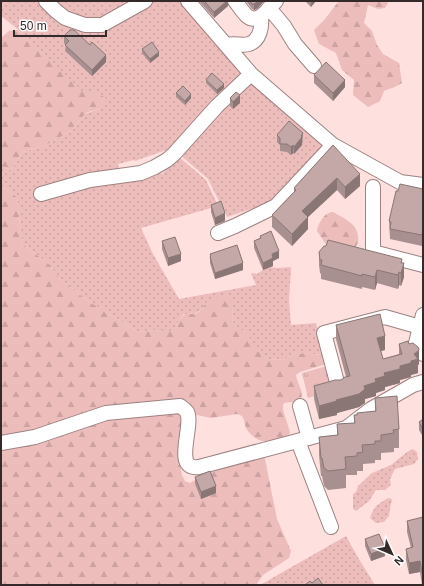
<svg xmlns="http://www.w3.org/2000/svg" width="424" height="586" font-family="Arial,sans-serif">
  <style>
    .grass { fill: url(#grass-dots) }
    .forest { fill: url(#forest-firs) }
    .park { fill: url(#park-tufts) }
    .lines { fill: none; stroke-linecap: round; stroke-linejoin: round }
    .minor-casing { stroke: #9d8282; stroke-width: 16 }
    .minor { stroke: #fff; stroke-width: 14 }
    .wall { fill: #a99090 }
    .shaded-wall { fill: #897675 }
    .building { fill: #c4a8a7; stroke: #897675 }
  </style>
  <defs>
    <pattern id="grass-dots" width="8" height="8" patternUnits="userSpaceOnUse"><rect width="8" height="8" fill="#edbdbc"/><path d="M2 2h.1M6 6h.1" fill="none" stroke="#cca3a2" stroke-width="1.8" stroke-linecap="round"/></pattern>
    <pattern id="forest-firs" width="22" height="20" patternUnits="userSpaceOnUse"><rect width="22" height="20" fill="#edbdbc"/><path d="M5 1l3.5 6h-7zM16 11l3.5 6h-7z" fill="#cca3a2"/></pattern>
    <pattern id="park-tufts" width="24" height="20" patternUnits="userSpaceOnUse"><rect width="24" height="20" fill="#edbdbc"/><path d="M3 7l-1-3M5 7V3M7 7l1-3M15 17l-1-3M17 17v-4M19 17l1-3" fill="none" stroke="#cca3a2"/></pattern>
  </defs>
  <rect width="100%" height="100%" fill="#fee0df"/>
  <path class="grass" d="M1,1H182L325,145L269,203L227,217L208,179L179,154L169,149L135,161L134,160L118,164L121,180L156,172L162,174L179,157L206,180L218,206L141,228L153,254L179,299L256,285L251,273L257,274L266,268L269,267L278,268L291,267L289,300L291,325L316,323L327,364L320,366L322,365L320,355L306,353L294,354L283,360L268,359L262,357L246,333L235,326L232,319L233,308L207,302C198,313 199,314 184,314L179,320L175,328L170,332L155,330L138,332L88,301L60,279L49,264L22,244L17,197L1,186V166L11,170L23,152L44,146L71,131L76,126L82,117L85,114L99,109L15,27L1,16Z
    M413,449L417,452L418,459L414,464L395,469L390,479L391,485L385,490H376L369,501L356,511L353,509V494L356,492L358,486L372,473L391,465L407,452Z
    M388,498L392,499L390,509L389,516L384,522L376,523L370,518C374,506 377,505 388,498Z
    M346,536L360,561L375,585H260Z"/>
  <path class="forest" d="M340,1H387L388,3L385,8L378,9L368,5L364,23L372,31L377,45L383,54L399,63L402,83C396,87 391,88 384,91L380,101L368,107L353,95L354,80L342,70L336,53L319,44L314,30L325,19L338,2Z
    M18,30L83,92L92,93L98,92L102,96L106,98L108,101L102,107L96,110L88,112L85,114L82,117L76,126L71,131L44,146L23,152L11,170L1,166V38L9,31Z
    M1,186L17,197L22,244L49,264L60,279L88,301L138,332L155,330L170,331L175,328L179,320L185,314H195L199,312L207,302L215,298L224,295L229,298L233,308L232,319L235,325L246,333L263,357L268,359L283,360L294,354L306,353L320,355L322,357L324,360L322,365L320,366L300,372L296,375C297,383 304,391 301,399L298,401L284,403L283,405V410L290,432C289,437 287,438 282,439C277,440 271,441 266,441C258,442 250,435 246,428C244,422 245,415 237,414L211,418L197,415L194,416L184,444L181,470L182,475L185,481L190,483C205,474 216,470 233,465C243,461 253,458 264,457L265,459L277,519L291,551L289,558L263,575L256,585H1Z
    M333,212C343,218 357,223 358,236C359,242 357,246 353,250L329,246L325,243L317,231C317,226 324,214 329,213C330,212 331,212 333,212Z"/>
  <path class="park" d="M327,366L334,391L308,398L302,373Z"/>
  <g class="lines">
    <defs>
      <path id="minor" d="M46,1L56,11L65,18L85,25H102L145,1
        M188,1L251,74L333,145L400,182L423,185
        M235,1C239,6 243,12 247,16C258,25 269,8 276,1
        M269,8L284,26L295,44L314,66
        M227,45C235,43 243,46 249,44C260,40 262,27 261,17
        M373,187V252L423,265
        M41,194L90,180L141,173L155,167L167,160L174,154L217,106L251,74
        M218,233L235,226L276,206L333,145
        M420,327L423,315
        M338,386L324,333L385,317L420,327L415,347L423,354
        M300,406L309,438
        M298,441L331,527
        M1,443L35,437L106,413L180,406C183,408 185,409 187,412C194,426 172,471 199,467L346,428L371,409L413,385L423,382"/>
    </defs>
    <use href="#minor" class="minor-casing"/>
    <use href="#minor" class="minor"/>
  </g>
  <path class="wall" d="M199,1H228V6L214,18Z
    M246,1H264L258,8L254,10L252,9Z
    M305,1H316L311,7Z
    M64,36L106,62L92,76L65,51L66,45L64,43Z
    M142,49L159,56L150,63L142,53Z
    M314,75L345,87L333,101L314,83Z
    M206,80L224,88L217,94L206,83Z
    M176,93L191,98L185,105L176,97Z
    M230,98L240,103L233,109L230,106Z
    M277,135L303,140L302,141V145L294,154L293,153L291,155L287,152L280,151V145L277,142Z
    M333,145L360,186L345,199L337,190L308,217V229L292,246L272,227V215L294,192V188Z
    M423,189L422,246L390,239L389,221L398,191Z
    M211,205L225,221L215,225L211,212Z
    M260,236L279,258L273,261V266L263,270L254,248V241L260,238Z
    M162,241L181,261L168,266L162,249Z
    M319,252L402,263L404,277L401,286L399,285L398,289L377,283L375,290L362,287V289L321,279V274L320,273L319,265Z
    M210,254L243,270L215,279L210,263Z
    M336,325L385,350L381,351L383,359L399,354V344H409L419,364L418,365V373L411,375V377L400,380V383L385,387V390L376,393V396L365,399V403L359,407L337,413V415L319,419L314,399V386L341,380L346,377L336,339Z
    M375,398L399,429V448H394V452L381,453V460H375V463L363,464V471H357V475H346V488L328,490L324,486L322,476H321L319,455V437L337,435V424L354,423V415L375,411Z
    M423,419V437L419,430V422Z
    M195,477L216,493L201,499L195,484Z
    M423,517V585H422L420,572L409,574L406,560V549L411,548L407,532V521Z
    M365,539L385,556L371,561L365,546Z"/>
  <path class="shaded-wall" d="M227,1H228V6L214,18V12Z
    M259,1H264L258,8L254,10V4Z
    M313,1H316L311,7V3Z
    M159,52V56L150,63V59Z
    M106,55V62L92,76V70Z
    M345,80V87L333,101V93Z
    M224,84V88L217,94V90Z
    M191,94V98L185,105V101Z
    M240,95V103L233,109V102Z
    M303,133L302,145L294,154V147Z
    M293,145V153L291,155V147Z
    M360,174V186L345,199V187Z
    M337,178V190L308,217V229L292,246V234L302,211Z
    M225,213V221L215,225V218Z
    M423,229V240L422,246V235Z
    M279,251V258L273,261V266L263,270V263L272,254Z
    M181,254V261L168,266V258Z
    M402,259V271L404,263V277L401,286V263Z
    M243,263V270L215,279V273Z
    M377,270V283L375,290V277Z
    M399,272V285L398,289V275Z
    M385,336V350L377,352V338Z
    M419,350V364L418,365V373L411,375V377L400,380V383L385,387V390L376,393V396L365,399V403L359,407L337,413V415L319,419V406L336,400L364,386L384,373L411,361L414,354Z
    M216,486V493L201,499V492Z
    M385,548V556L371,561V554Z
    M420,561V572L409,574V563Z"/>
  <path class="building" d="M204,1H227L214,12Z
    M250,1H259L254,4H252Z
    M70,30H74L90,45L92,42L106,55L92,70L65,45L69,41L64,36Z
    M152,42L159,52L150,59L142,49Z
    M326,62L345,80L333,93L314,75Z
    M212,73L224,84L217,90L206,80Z
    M183,86L191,94L185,101L176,93Z
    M236,92L240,95L233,102L230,98Z
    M289,121L303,133L301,136L302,137L294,147L293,145L291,147L287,144H280V138L277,135Z
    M333,145L360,174L345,187L337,178L302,211L308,217L292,234L272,215L296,190L294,188Z
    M400,184L423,189V229L422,235L390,229L391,222L389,221L396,191H398Z
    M221,201L225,213L215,218L211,205Z
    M271,231L279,251L272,254L273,258L263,263L254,241L261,238L260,236Z
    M175,237L181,254L168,258L162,241Z
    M328,240L402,259L401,263H404L401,273L399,272L398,275L377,270L375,277L362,274V276L321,265L322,260H320L319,252L324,246H326Z
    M237,245L243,263L215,273L210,257L211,256L210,254Z
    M380,314L385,336L377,338L383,359L402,354L399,344L408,341L409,344L413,343L418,347L419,350L414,354L418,359L411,361V363L400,366V369L384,373L385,376L375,379L376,382L364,386L365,389L359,394L336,400L337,401L319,406L314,386L335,380H341L345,377L350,376L336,325Z
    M397,396L399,429L393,430L394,433L381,435V441H375V444L362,445L363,452L357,453V456L345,457L346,469L328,471L324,468L322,458H321L319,437L338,435L337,424L355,423L354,415H357V413L376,411L375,398Z
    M423,419V429L419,422Z
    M210,471L216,486L201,492L195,477Z
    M423,517V577L420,561L409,563L406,549L413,547L407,521Z
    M379,534L385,548L371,554L365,539Z
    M318,578L323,585H305L310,581L312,583Z"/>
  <rect width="424" height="586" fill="none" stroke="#352a2a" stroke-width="4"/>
  <g transform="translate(392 554) rotate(134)" stroke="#ffffff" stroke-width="3" paint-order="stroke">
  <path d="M0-3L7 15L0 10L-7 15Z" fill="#352a2a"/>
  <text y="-6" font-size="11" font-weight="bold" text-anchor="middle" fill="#352a2a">N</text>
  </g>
  <path d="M14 30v6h92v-6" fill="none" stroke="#352a2a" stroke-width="2"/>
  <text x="20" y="30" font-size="12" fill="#352a2a" stroke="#ffffff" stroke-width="3" paint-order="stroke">50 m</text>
</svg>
